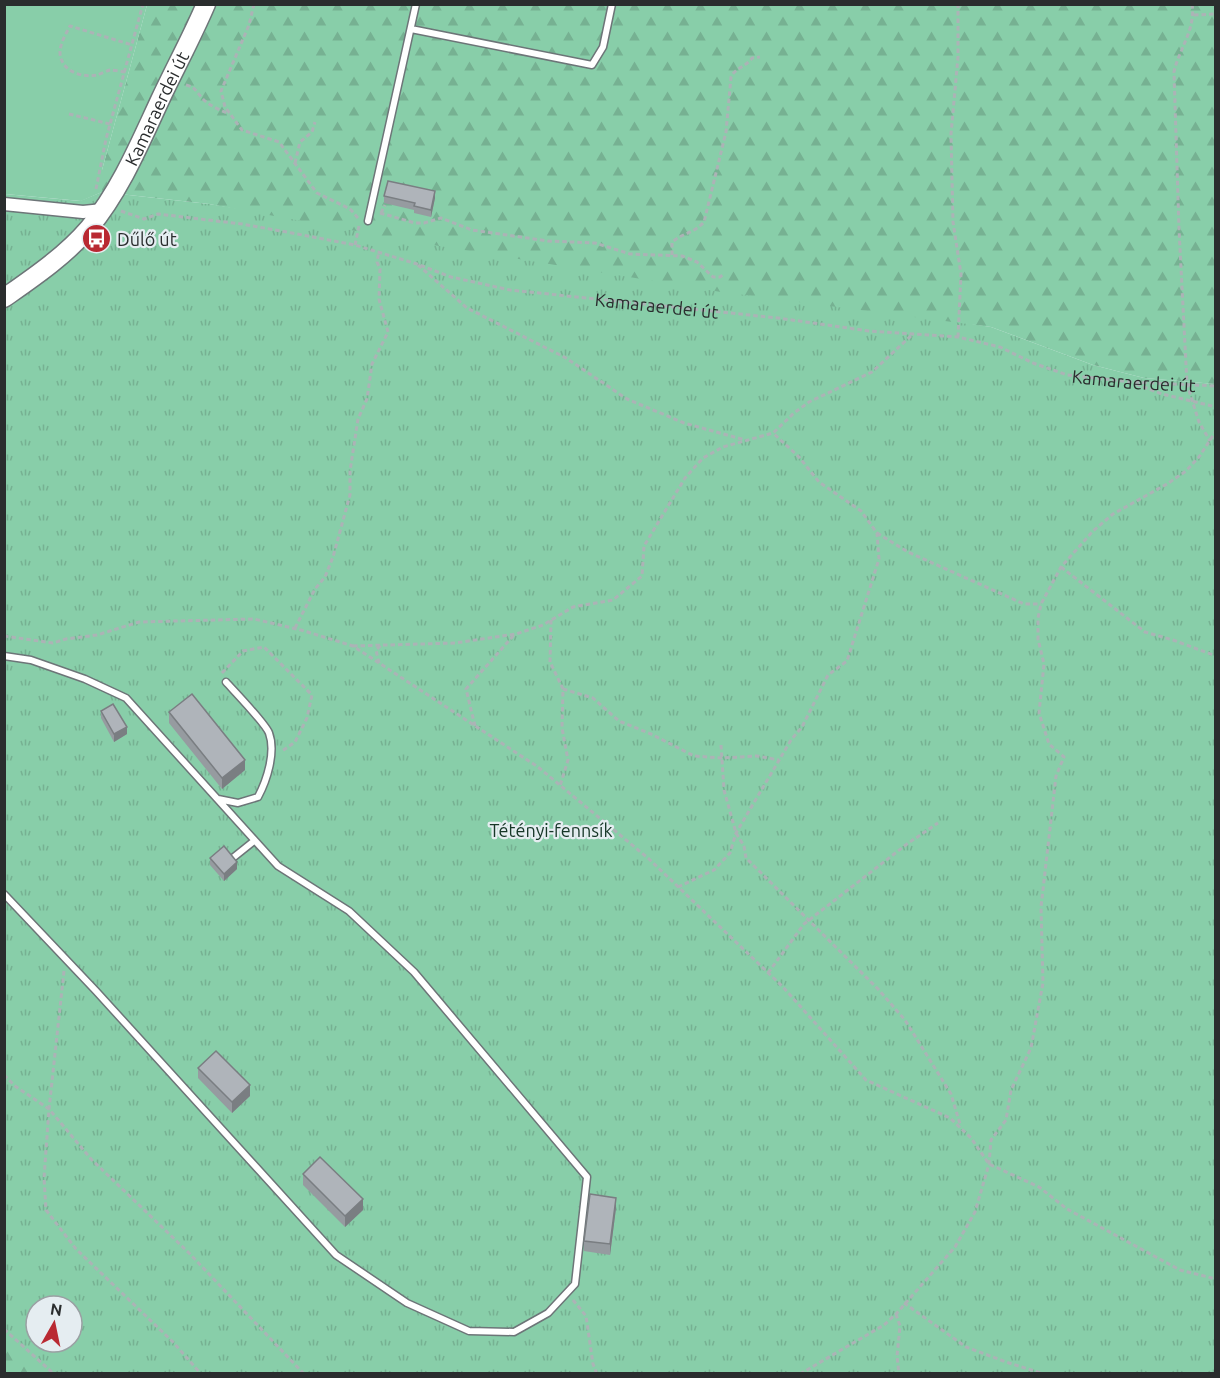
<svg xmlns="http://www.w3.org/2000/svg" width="1220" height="1378" font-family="Ubuntu,sans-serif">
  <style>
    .grass { fill: url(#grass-tufts); fill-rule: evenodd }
    .forest { fill: url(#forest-firs) }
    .garden { fill: #88cea9 }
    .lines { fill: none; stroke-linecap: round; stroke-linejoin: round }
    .lane-casing { stroke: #6d7578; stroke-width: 9 }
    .street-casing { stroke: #6d7578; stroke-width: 15 }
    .secondary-casing { stroke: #6d7578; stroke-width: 21 }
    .path { stroke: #acb3b6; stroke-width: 3; stroke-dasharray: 4.5 3; stroke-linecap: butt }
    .lane { stroke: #fff; stroke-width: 6 }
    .street { stroke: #fff; stroke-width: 12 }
    .secondary { stroke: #fff; stroke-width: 18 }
    .wall { fill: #969ba0 }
    .shaded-wall { fill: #7a7e82 }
    .building { fill: #afb4ba; stroke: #7a7e82; stroke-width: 1.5 }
    .labels { text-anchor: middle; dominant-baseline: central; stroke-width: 4.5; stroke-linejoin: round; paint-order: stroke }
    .street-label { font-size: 18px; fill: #2a2d2e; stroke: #e5edf1 }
    .poi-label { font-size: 18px; fill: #2a2d2e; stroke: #e5edf1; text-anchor: start }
    .park-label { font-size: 18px; fill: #163727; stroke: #e5edf1 }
  </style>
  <defs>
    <pattern id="grass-tufts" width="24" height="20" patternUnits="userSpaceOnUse" patternTransform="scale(1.5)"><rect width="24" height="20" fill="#88cea9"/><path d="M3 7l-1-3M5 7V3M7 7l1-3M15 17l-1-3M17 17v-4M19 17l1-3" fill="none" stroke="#76b192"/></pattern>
    <pattern id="forest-firs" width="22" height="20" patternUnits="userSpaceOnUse" patternTransform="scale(1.5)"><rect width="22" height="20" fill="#88cea9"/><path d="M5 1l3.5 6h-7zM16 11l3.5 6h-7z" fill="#76b192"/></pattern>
  </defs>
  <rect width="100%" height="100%" fill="#e5edf1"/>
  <path class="grass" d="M102,192L209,204L991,327L1093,365L1144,378L1215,384V1373H5V194L80,201ZM36,1306H72V1342H36Z"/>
  <path class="forest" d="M147,5H1215V384L1144,378L1093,365L991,327L721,292L421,243L209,204L102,192V170Z
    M5,1341L37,1373H5Z"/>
  <path class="garden" d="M4,5H147L102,170V192L81,201L5,194Z"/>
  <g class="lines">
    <defs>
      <path id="lane" d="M411,29L592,65L603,47L612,4
        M368,221L416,4
        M4,656L31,660L85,679L126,698L278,866L349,911L414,972L587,1177L575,1284L548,1313L514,1332L469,1331L407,1303L336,1255L96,991L4,894
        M218,799L238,803L258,797C267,780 276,752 269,733C265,723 235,692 226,682
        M234,857L254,841"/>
      <path id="street" d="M4,204L83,212L103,210"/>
      <g id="secondary">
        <path id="s2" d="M4,298C34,277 65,256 89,228C120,191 140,143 160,100C175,68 192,37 206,4"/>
      </g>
    </defs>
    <use href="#lane" class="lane-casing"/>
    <use href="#street" class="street-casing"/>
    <use href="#secondary" class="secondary-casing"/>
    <g class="path">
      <path d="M254,4L249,25L221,91L225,107L242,130L279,142L317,193L350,209L358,218"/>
      <path d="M1192,4C1196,29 1179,49 1174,72L1179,229L1187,384L1199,422L1210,441"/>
      <path d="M1194,15L1216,14"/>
      <path d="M125,72C120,71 114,70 110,70C106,71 101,74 97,75C81,78 61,71 60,53C60,43 66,34 70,26L132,45"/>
      <path d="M186,85C195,87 196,91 202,98C208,105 220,110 229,114"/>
      <path d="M69,114L110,124"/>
      <path d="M295,163L300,142L312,132L315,122"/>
      <path d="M96,189L106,139L143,4"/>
      <path id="s1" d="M121,211L144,219L158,214L242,224L292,233L355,245L417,264L451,277L510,290L778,318L869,331L958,337L1000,347L1033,363L1067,375L1132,382L1216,386"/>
      <path d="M380,213L415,223H424L441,218L472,230L548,241L595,243L630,254L682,256L697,262L713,277H720L724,274"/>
      <path d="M381,213L385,205"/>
      <path d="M355,245L359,226"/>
      <path d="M672,255V242C683,233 694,233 704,222L726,132L731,77C735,68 746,67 752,58L760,57"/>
      <path d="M418,265L467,308L566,358L627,399L684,423L745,440"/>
      <path d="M958,337L961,274L953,222L951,134L958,57V4"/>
      <path d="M1136,384L1162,394L1216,407"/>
      <path d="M877,533L908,552L1024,604H1041"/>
      <path d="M1061,567L1145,632L1173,640L1216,656"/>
      <path d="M551,620L550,662L563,689L562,728L568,760L560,786"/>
      <path d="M295,628L315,589L325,577L333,557L350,495V471L358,419L367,399L372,364L388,332L379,299L380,269L377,262L379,251"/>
      <path d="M4,636L53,643L66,639L97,635L139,622L254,619L301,630L353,646L538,767L649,859L783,987L866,1080L950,1118L971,1138L989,1164L1039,1187L1067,1209L1180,1270L1216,1279"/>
      <path d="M353,646L455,643L516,634L543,625L573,607L613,600L642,576L644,546L685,478L703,458L723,447L773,433L794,413L809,402L872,372L913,334"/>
      <path d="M379,663L376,650L381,645"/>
      <path d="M222,673L243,651L264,647L312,695L307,718L295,742L282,751"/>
      <path d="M563,689L593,698L619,721L651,734L694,756L722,758L757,756L779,760"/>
      <path d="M475,726L466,689L514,635"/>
      <path d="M721,745L724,790L736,833L744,846L746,858L878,989L905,1020L951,1094L960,1124"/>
      <path d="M678,887L714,870L730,853L736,833L791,740L802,727L828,675L847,661L879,559L877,533L861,511L819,482L799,457L774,434"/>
      <path d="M64,971L49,1109L44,1178L46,1210L76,1249L173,1342L201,1374"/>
      <path d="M768,973L804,924L907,844L938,823"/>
      <path d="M4,1075L15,1086L49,1109L91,1159L189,1253L304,1374"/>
      <path d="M573,1300L586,1316L593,1364L597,1374"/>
      <path d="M904,1303L966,1347L1009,1363L1044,1374"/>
      <path d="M896,1314L900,1326L897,1356L899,1374"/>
      <path d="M4,1329L54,1374"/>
      <path d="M800,1374L884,1325L896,1314L955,1247L975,1212L989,1164L991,1140L1006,1120L1011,1090L1031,1048L1043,983L1041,907L1056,776L1064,757L1049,744L1039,713L1044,664L1038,639V618L1041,604L1061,567L1093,531L1113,514L1167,484L1186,471L1199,457L1216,431"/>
    </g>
    <use href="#lane" class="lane"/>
    <use href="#street" class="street"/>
    <use href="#secondary" class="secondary"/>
  </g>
  <path class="wall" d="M384,196L435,198L431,217L414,213V210L384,203Z
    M101,711L127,734L114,742L101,718Z
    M169,712L245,770L222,789L169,723Z
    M210,858L237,869L224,881L210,865Z
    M198,1068L250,1096L232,1113L198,1078Z
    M303,1174L363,1210L345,1227L303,1185Z
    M616,1208L610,1255L584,1251V1241Z"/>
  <path class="shaded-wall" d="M435,191V198L431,217V210Z
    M127,727V734L114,742V734Z
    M245,760V770L222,789V778Z
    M237,862V869L224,881V874Z
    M250,1085V1096L232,1113V1102Z
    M616,1198V1208L610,1255V1244Z
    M363,1199V1210L345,1227V1216Z"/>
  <path class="building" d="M388,181L435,191L431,210L414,206L415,203L384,196Z
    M192,694L245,760L222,778L169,712Z
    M113,704L127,727L114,734L101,711Z
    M224,846L237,862L224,874L210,858Z
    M216,1051L250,1085L232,1102L198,1068Z
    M320,1157L363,1199L345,1216L303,1174Z
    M590,1194L616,1198L610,1244L584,1241Z"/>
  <defs>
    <symbol id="bus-disc" viewBox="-11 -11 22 22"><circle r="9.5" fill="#b92932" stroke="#e5edf1"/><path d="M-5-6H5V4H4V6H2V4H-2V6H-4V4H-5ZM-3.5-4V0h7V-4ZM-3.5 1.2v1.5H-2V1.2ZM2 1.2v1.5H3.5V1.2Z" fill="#fff"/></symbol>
  </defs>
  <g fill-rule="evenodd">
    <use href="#bus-disc" x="80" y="222" width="33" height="33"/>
  </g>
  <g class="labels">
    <g class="street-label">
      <text stroke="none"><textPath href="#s2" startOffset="248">Kamaraerdei út</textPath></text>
      <text stroke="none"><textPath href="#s1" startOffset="548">Kamaraerdei út</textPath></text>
      <text stroke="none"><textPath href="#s1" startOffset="1034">Kamaraerdei út</textPath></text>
    </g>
    <g class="poi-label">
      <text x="117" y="239">Dűlő út</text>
    </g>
    <g class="park-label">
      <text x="551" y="830">Tétényi-fennsík</text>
    </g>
  </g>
  <rect width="1220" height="1378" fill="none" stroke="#2a2d2e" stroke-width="12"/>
  <g transform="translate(54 1324) rotate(9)"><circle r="28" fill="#e5edf1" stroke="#9aa0a3" stroke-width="1.5"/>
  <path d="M0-4.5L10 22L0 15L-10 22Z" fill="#b92932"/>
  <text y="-9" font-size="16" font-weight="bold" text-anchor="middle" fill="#2a2d2e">N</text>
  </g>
</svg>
